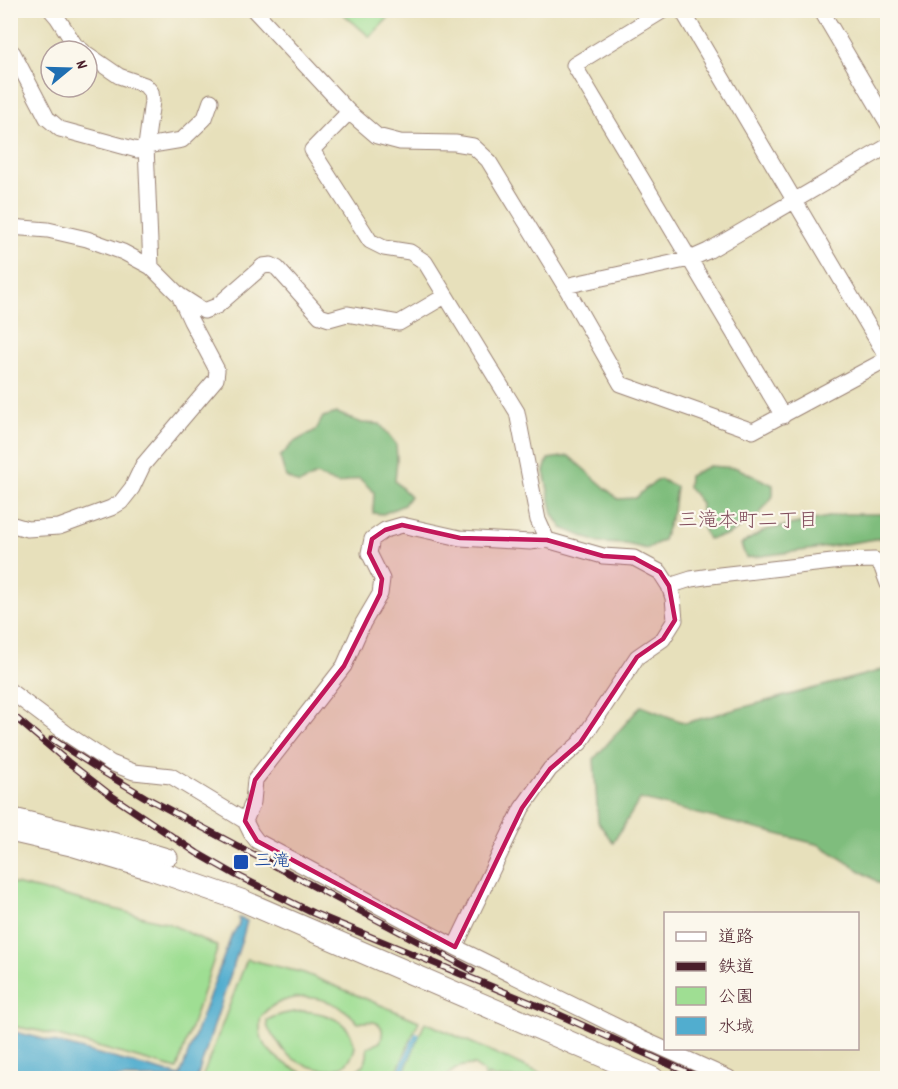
<svg xmlns="http://www.w3.org/2000/svg" width="898" height="1089" font-family="Dekko,'Klee One',sans-serif">
  <style>
    .green { fill: #9fde93; stroke: #747e5f; stroke-width: 1.5 }
    .forest { fill: #7fbd7d; stroke: #646e54; stroke-width: 1.5 }
    .water { fill: #51adcf; stroke: #4e667d; stroke-width: 1.5 }
    .lines { fill: none; stroke-linecap: round; stroke-linejoin: round }
    .stream { stroke: #51adcf; stroke-width: 5 }
    .street-casing { stroke: #988073; stroke-width: 17 }
    .secondary-casing { stroke: #988073; stroke-width: 23 }
    .street { stroke: #fff; stroke-width: 15 }
    .secondary { stroke: #fff; stroke-width: 21 }
    .rail-casing { stroke: #4a1f2b; stroke-width: 7 }
    .rail { stroke: #fbf7ec; stroke-width: 4.5; stroke-dasharray: 14; stroke-linecap: butt }
    .marked { fill: #c2185b; fill-opacity: 0.2; stroke: #c2185b; stroke-width: 4.5; stroke-linejoin: round }
    .transit-dot { fill: #1a4fb4; stroke: #fbf7ec; stroke-width: 2 }
    .labels { text-anchor: middle; dominant-baseline: central; stroke-width: 4.5; stroke-linejoin: round; paint-order: stroke }
    .transit-label { font-size: 18px; fill: #164399; stroke: #fbf7ec; text-anchor: start }
    .neighbourhood-label { font-size: 20px; fill: #814d5c; stroke: #fbf7ec }
  </style>
  <rect width="100%" height="100%" fill="#fbf7ec"/>
  <filter id="ink" filterUnits="userSpaceOnUse"><feTurbulence type="fractalNoise" baseFrequency=".0167" numOctaves="2"/><feDisplacementMap in="SourceGraphic" scale="12" xChannelSelector="R" yChannelSelector="G"/><feConvolveMatrix kernelMatrix="1 2 1 2 8 2 1 2 1" color-interpolation-filters="sRGB"/></filter>
  <filter id="wash" filterUnits="userSpaceOnUse"><feTurbulence type="fractalNoise" baseFrequency=".008" numOctaves="4" result="noise"/><feDisplacementMap in="SourceGraphic" scale="24" xChannelSelector="R" yChannelSelector="G"/><feGaussianBlur stdDeviation="1.35" result="paint"/><feColorMatrix in="noise" values="0 0 0 0 0 0 0 0 0 0 0 0 0 0 0 0 0 1.4 0 .05"/><feComposite in="paint" operator="in"/></filter>
  <g filter="url(#wash)">
    <rect width="100%" height="100%" fill="#e7e0bb"/>
    <path class="green" d="M340,11H395L370,37Z
      M11,883L70,897L170,924L218,947L177,1069L40,1031L11,1026Z
      M247,959L304,973L419,1021L394,1078H339C354,1073 370,1066 367,1048L380,1042C388,1022 373,1019 358,1023C338,998 302,990 274,1005C269,1008 263,1012 261,1018C260,1019 260,1025 260,1027C259,1055 300,1075 324,1078H202Z
      M303,1011C320,1012 342,1018 350,1033C352,1038 354,1043 355,1047C354,1051 352,1057 349,1060C336,1079 298,1066 285,1052C282,1049 280,1044 277,1041C272,1034 266,1029 267,1020C278,1014 291,1012 303,1011Z
      M425,1022L551,1078H495L488,1075V1078H485L484,1072L474,1065C461,1065 454,1068 446,1078H402Z"/>
    <path class="forest" d="M337,413L362,423L380,424L396,444L397,459L395,481L410,496L404,505L383,514L373,513L374,492L359,478L338,484L316,475L299,484L286,477L280,457L294,442L316,430L323,417Z
      M569,456L618,499L636,498L647,487L660,479L676,487L673,511L663,540L647,549L626,544L599,543L562,528L553,514L544,471L548,459Z
      M709,466L737,468L773,485V496L758,516L728,535L708,539L701,524V503L688,487L689,476Z
      M843,514H887V537L815,549L746,558L741,544L765,530Z
      M887,667V888L820,845L640,799L613,843L598,822L594,759L641,706L685,723L875,672Z"/>
    <path class="water" d="M239,918L247,921L243,936L197,1078H11V1031L39,1038L180,1076L231,937L239,924Z"/>
    <g class="lines">
      <path class="stream" d="M398,1078L417,1035"/>
    </g>
  </g>
  <g filter="url(#ink)">
    <g class="lines">
      <defs>
        <path id="street" d="M51,10L57,17L75,45L83,51
          M254,10L349,112L377,136L400,142L455,143L473,146L488,160L565,286L621,384L753,431L887,359
          M664,10L574,65L783,416
          M682,10L888,359
          M821,10L888,124
          M10,53H13L47,118L60,129L137,150L146,146L182,140L205,118L211,101
          M87,54L119,76L145,85L151,92L152,101L146,146L151,267
          M349,112L312,150L370,241L384,248L410,252L425,262L517,412L538,520L547,540L603,556L634,558L660,572L669,586L673,598L675,620L663,639L637,657L580,743L550,769L522,808L455,947
          M10,227L48,230L87,239L123,252L151,267L179,295L204,311L217,306L263,266L271,265L277,268L320,316L329,319L347,314L399,323L445,296
          M565,286L690,259L708,251L888,146
          M10,524L27,529L59,527L111,508L121,502L132,488L143,465L216,379L217,370L191,321L179,295
          M669,586L691,579L711,576L841,561L875,560L881,565L888,584
          M10,691L70,736L111,763L134,772L171,776L245,821L251,833L257,841L455,947L640,1038L729,1078
          M10,815L120,842L170,857
          M245,821L253,802L255,780L344,666L363,623L380,594L382,579L369,553L372,539L385,530L402,525L460,538L530,542L547,540"/>
        <path id="secondary" d="M10,831L71,845L151,869L241,900L653,1078"/>
      </defs>
      <use href="#street" class="street-casing"/>
      <use href="#secondary" class="secondary-casing"/>
      <use href="#street" class="street"/>
      <use href="#secondary" class="secondary"/>
      <defs>
        <path id="rail" d="M10,713L68,762L113,797L197,853L234,874L313,913L553,1012L700,1078
          M52,739L105,773L145,797L472,970"/>
      </defs>
      <use href="#rail" class="rail-casing"/>
      <use href="#rail" class="rail"/>
    </g>
  </g>
  <path class="marked" d="M402,525L460,538L547,540L603,556L634,558L660,572L669,586L675,620L663,639L637,657L580,743L550,769L522,808L455,947L257,841L245,821L255,780L344,666L380,594L382,579L369,553L372,539L385,530Z"/>
  <rect class="transit-dot" x="233" y="854" width="16" height="16" rx="3"/>
  <g class="labels">
    <g class="transit-label">
      <text x="254" y="862">三滝</text>
    </g>
    <g class="neighbourhood-label">
      <text x="748" y="522">三滝本町二丁目</text>
    </g>
  </g>
  <rect width="898" height="1089" fill="none" stroke="#fbf7ec" stroke-width="36"/>
  <rect x="664" y="912" width="195" height="138" fill="#fbf7ec" stroke="#b4a19f" stroke-width="1.5"/>
  <rect x="676" y="932" width="30" height="9" fill="#ffffff" stroke="#b4a19f" stroke-width="1.5"/>
  <text x="718" y="942" font-size="18" fill="#4a1f2b">道路</text>
  <rect x="676" y="962" width="30" height="9" fill="#4a1f2b" stroke="#b4a19f" stroke-width="1.5"/>
  <text x="718" y="972" font-size="18" fill="#4a1f2b">鉄道</text>
  <rect x="676" y="987" width="30" height="18" fill="#9fde93" stroke="#b4a19f" stroke-width="1.5"/>
  <text x="718" y="1002" font-size="18" fill="#4a1f2b">公園</text>
  <rect x="676" y="1017" width="30" height="18" fill="#51adcf" stroke="#b4a19f" stroke-width="1.5"/>
  <text x="718" y="1032" font-size="18" fill="#4a1f2b">水域</text>
  <g transform="translate(69 69) rotate(71)"><circle r="28" fill="#fbf7ec" stroke="#b4a19f" stroke-width="1.5"/>
  <path d="M0-4.5L10 22L0 15L-10 22Z" fill="#1f6fb2"/>
  <text y="-9" font-size="16" font-weight="bold" text-anchor="middle" fill="#4a1f2b">N</text>
  </g>
</svg>
